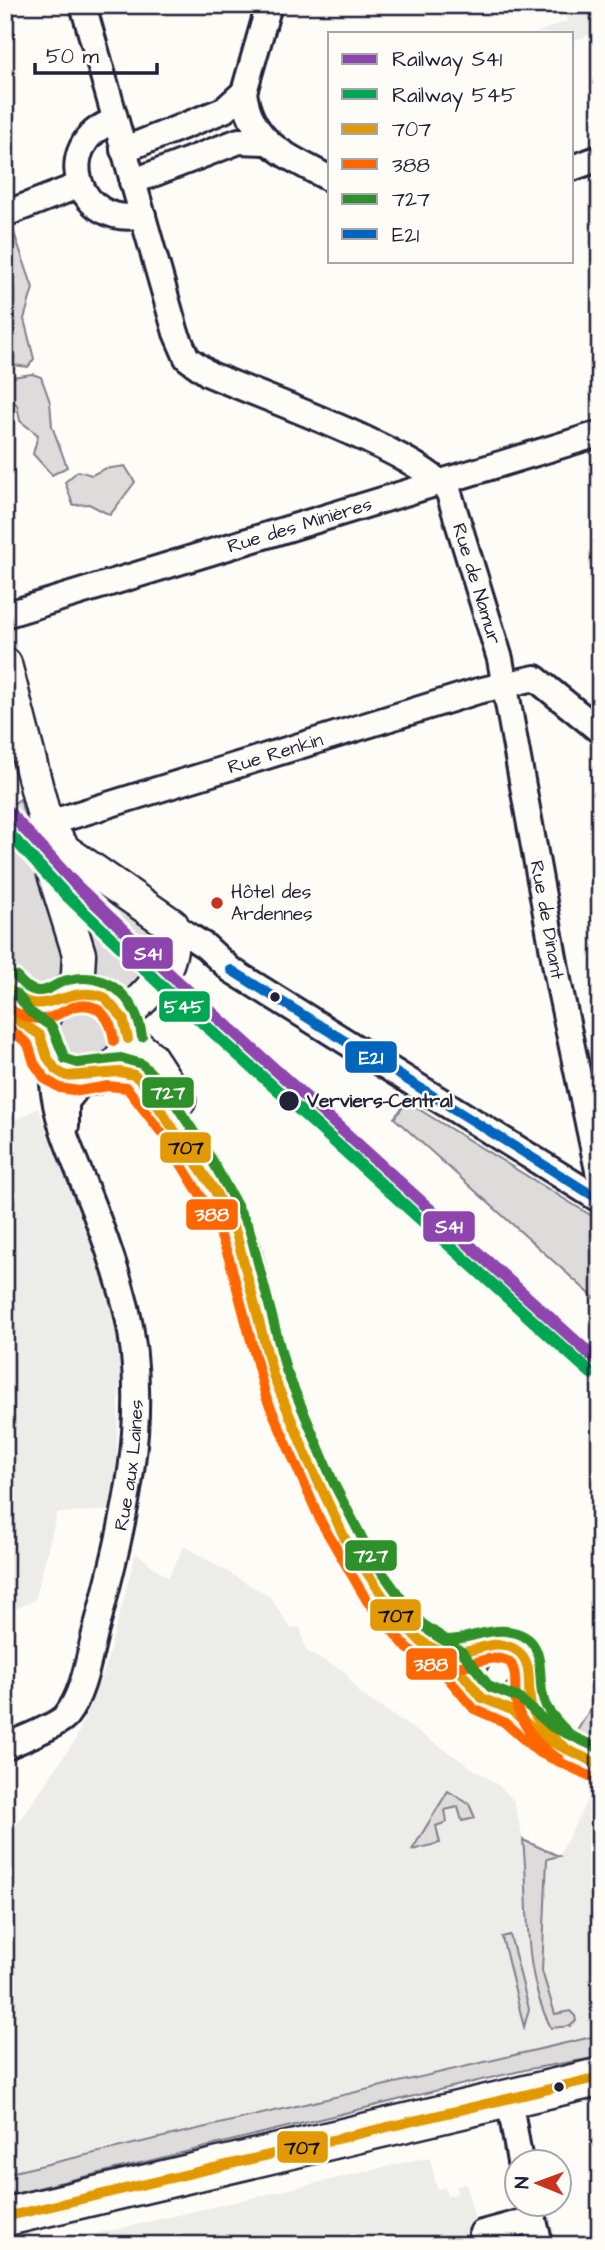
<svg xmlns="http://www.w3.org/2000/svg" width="605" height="2250" font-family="'Architects Daughter',sans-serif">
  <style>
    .built { fill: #ecece9 }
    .green { fill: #dddcdb; stroke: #807f8b; stroke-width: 2 }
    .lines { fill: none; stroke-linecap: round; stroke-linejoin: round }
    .minor-casing { stroke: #22223b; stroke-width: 30 }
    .major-casing { stroke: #22223b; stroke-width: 37 }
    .highway-casing { stroke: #22223b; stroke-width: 42 }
    .minor { stroke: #fdfcf7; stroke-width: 24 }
    .major { stroke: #fdfcf7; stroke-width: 32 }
    .highway { stroke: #fdfcf7; stroke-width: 37 }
    .bus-1-casing { stroke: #fdfcf7; stroke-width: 16 }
    .bus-2-casing { stroke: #fdfcf7; stroke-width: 16 }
    .bus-3-casing { stroke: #fdfcf7; stroke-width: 16 }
    .bus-4-casing { stroke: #fdfcf7; stroke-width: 16 }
    .bus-1 { stroke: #e29906; stroke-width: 10 }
    .bus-2 { stroke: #f60; stroke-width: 10 }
    .bus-3 { stroke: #2e9028; stroke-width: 10 }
    .bus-4 { stroke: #0065bd; stroke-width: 10 }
    .rail-1-casing { stroke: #fdfcf7; stroke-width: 18 }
    .rail-2-casing { stroke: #fdfcf7; stroke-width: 18 }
    .rail-1 { stroke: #8e44ad; stroke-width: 12 }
    .rail-2 { stroke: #00a651; stroke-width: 12 }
    .poi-dot { fill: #c8321e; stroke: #fdfcf7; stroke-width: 2.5 }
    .bus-dot { fill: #22223b; stroke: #fdfcf7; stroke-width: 2.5 }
    .labels { text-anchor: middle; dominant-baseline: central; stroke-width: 5; stroke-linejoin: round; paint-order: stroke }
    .street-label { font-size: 19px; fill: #22223b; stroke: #fdfcf7 }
    .poi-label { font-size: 19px; fill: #22223b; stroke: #fdfcf7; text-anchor: start }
    .stop-label { font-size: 19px; font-weight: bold; fill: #22223b; stroke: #fdfcf7; text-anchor: start }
    .line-badge { stroke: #fdfcf7; stroke-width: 2.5 }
    .badge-label { font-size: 19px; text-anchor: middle; font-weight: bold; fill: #fff }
    .pale-badge-label { font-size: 19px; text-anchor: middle; font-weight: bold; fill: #111 }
  </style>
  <rect width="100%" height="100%" fill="#fdfcf7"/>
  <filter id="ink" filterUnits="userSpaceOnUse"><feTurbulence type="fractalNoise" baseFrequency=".0143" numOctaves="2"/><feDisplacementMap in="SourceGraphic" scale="14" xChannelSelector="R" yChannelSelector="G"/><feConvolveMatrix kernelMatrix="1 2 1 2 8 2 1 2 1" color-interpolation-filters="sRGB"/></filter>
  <g filter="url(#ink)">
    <path class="built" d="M562,5H597L600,31L572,41V33H535L567,21Z
      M38,1108L114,1305L121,1351L114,1510L57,1513L35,1600L5,1614V1116L9,1124Z
      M184,1546L270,1597L291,1629L300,1627L306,1651L344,1671L359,1693L498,1785L514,1801L523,1840L559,1856L596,1783L600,1785V2035L5,2174V1842L76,1739L104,1671L136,1553L168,1578Z
      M420,2159H430L437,2189L445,2187L447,2196L457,2194L456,2186L466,2184L475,2220L514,2210L517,2203L548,2205L557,2245H48Z"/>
    <path class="green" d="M12,227L33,288L24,319L34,359L28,367L14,365L5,348V229Z
      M32,374L41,377L50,402L52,426L67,467L52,475L33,454L38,435L20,421L17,405L5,394L12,377Z
      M125,466L135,482L110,515L89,504L73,505L65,482L78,471L92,475L104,469Z
      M20,799L64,965L61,974L33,990L23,989L5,964V810Z
      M87,885L162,928L166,949L126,999L110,987L91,980L76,900L80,888Z
      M53 1034a31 31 0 1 1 62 0a31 31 0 1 1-62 0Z
      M407,1102L600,1221V1303L394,1118Z
      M593,1705L600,1711V1746L575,1734Z
      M448,1791L469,1804L475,1818L462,1821L458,1807L445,1810L447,1822L436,1826L440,1843L412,1850Z
      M523,1840L559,1856L547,1859L542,1971L555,2014L570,2011L575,2016L576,2021L570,2026L551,2028C521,1971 530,1903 523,1840Z
      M510,1935L529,2009L524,2027L502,1937Z
      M600,2035V2057L529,2069L439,2090L5,2196V2174Z"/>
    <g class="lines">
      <defs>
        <g id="minor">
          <path id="s1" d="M83,5L176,333L187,358L209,374C257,395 427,455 449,493L500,659L559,985L600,1180"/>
          <path d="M269,5L244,92C251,145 289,156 330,179"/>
          <path d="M114,121C49,144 78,230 143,215"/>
          <path d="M123,150L224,110L244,92"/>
          <path d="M572,168L600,158"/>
          <path d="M132,182L239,141L265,142"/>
          <path d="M5,214L80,185"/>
          <path id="s2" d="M5,615L592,436"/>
          <path id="s3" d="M46,824L478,691L535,678L600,731"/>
          <path d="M172,925L205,946L231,970L600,1200"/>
          <path d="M5,985L21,1001L52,1004"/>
          <path d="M5,1001L20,1022L40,1035"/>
          <path d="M66,1126V1102L84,1079"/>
          <path id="s4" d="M5,1747C19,1740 57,1726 66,1716C85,1692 89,1654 97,1626C124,1522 152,1415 126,1307C116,1268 102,1229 87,1192C70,1148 52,1114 52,1066"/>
          <path d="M509,2098L520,2162"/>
          <path d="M530,2205L540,2245"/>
          <path d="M485,2245L482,2233L534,2219"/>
        </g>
        <path id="major" d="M5,664L46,824L45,845L79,954L77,992
          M46,824L65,851L172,925C175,970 155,987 124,1016
          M40 1035a44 44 0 1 1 88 0a44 44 0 1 1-88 0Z
          M128,1039L150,1057L179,1101
          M110,1069L136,1076L145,1085L234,1224L244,1250L276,1384L316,1480L351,1550L372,1583L417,1639L446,1656L471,1682
          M469 1674a30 30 0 1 1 60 0a30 30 0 1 1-60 0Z
          M494,1703L512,1710L550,1742L600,1765"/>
        <path id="highway" d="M5,2217L600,2077"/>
      </defs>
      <use href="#minor" class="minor-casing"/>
      <use href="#major" class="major-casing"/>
      <use href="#highway" class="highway-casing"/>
      <use href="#minor" class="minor"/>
      <use href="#major" class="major"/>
      <use href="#highway" class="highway"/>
      <defs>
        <path id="bus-1" d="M5,985C40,1027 63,982 104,997L123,1018L128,1039
          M5,1001L20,1022L40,1035L47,1057L56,1070L66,1076L120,1072L134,1075L141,1081L215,1191L236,1233L273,1375L309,1462L347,1543L397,1617L421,1642L453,1662L482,1698L511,1710L545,1739L600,1765
          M415,1636C463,1677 483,1629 516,1650C535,1662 526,1688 531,1706C535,1720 553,1740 565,1747
          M5,2217L600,2077"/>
        <path id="bus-2" d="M5,1006C16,1014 28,1020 42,1019C54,1019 62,1011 73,1007C98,999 112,1020 114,1041
          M5,1025L28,1044L34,1063L45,1079L60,1088L79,1091L108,1086L127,1088L164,1136L214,1218L229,1258L266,1397L321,1522L367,1601L407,1648L443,1672L474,1709L504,1722L538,1752L594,1778
          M406,1647C459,1692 477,1646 510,1662C518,1674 514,1688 516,1701C519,1723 540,1749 559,1759"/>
        <path id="bus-3" d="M16,976C21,983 28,990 38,991C49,992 57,982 68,980C108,970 137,999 142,1037
          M16,993L30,1012L52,1027L65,1059L78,1063L121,1058L142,1064L163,1085L211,1158L249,1228L286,1370L334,1484L374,1561L408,1608L429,1631L462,1652L490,1687L519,1698L552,1727L600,1749
          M424,1625L446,1640C467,1640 485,1629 506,1631C554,1636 533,1681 546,1706C551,1715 563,1728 571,1735"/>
        <path id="bus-4" d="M231,970L600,1200"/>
      </defs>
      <use href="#bus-1" class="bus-1-casing"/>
      <use href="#bus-2" class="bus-2-casing"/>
      <use href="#bus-3" class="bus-3-casing"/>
      <use href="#bus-4" class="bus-4-casing"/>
      <use href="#bus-1" class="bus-1"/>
      <use href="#bus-2" class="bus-2"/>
      <use href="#bus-3" class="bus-3"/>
      <use href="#bus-4" class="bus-4"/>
      <defs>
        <path id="rail-1" d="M5,808L76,885L175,979L600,1363"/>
        <path id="rail-2" d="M5,829L66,895L165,989L591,1373"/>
      </defs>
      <use href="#rail-1" class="rail-1-casing"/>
      <use href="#rail-2" class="rail-2-casing"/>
      <use href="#rail-1" class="rail-1"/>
      <use href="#rail-2" class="rail-2"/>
    </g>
  </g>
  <circle class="poi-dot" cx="217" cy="903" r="7"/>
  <g class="bus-dot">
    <circle cx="275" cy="997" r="6"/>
    <circle cx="289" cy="1101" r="11"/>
    <circle cx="559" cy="2087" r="6"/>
  </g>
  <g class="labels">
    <g class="street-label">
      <text stroke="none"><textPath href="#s2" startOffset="308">Rue des Minières</textPath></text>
      <text stroke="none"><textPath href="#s1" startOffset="760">Rue de Namur</textPath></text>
      <text stroke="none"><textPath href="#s3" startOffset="240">Rue Renkin</textPath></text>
      <text stroke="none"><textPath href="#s1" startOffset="1104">Rue de Dinant</textPath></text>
      <text stroke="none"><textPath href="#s4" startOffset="329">Rue aux Laines</textPath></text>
    </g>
    <g class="poi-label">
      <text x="231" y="892">Hôtel des<tspan x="231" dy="22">Ardennes</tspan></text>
    </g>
    <g class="stop-label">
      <text x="307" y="1101">Verviers-Central</text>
    </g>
  </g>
  <g class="line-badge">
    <rect x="121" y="936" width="53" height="34" rx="7" fill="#8e44ad"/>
    <rect x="158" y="990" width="53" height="33" rx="7" fill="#00a651"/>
    <rect x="344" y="1040" width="54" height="34" rx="7" fill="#0065bd"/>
    <rect x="141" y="1076" width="54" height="33" rx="7" fill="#2e9028"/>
    <rect x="159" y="1131" width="53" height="33" rx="7" fill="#e29906"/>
    <rect x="185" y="1198" width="54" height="33" rx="7" fill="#f60"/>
    <rect x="422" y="1210" width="54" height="33" rx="7" fill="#8e44ad"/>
    <rect x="344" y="1539" width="54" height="33" rx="7" fill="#2e9028"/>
    <rect x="369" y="1598" width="53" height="34" rx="7" fill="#e29906"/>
    <rect x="405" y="1647" width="53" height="34" rx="7" fill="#f60"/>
    <rect x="276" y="2130" width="53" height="34" rx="7" fill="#e29906"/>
  </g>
  <g class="badge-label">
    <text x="148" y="960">S41</text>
    <text x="184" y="1013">545</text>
    <text x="371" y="1064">E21</text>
    <text x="168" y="1099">727</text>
    <text x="212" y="1221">388</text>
    <text x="449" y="1233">S41</text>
    <text x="371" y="1562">727</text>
    <text x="431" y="1671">388</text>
  </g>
  <g class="pale-badge-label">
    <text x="186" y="1154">707</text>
    <text x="396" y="1622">707</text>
    <text x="302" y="2154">707</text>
  </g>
  <rect width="605" height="2250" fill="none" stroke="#fdfcf7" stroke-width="28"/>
  <rect x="14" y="14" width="577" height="2222" fill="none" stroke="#22223b" stroke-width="2.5" filter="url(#ink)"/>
  <rect x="328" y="32" width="245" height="231" fill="#fdfcf7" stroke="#a5a5ac" stroke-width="2"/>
  <rect x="342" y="54" width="35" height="10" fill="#8e44ad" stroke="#a5a5ac" stroke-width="2"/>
  <text x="392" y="66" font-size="21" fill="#22223b">Railway S41</text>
  <rect x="342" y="89" width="35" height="10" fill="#00a651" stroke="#a5a5ac" stroke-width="2"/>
  <text x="392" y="102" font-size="21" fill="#22223b">Railway 545</text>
  <rect x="342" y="124" width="35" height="10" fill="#e29906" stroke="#a5a5ac" stroke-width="2"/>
  <text x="392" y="136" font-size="21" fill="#22223b">707</text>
  <rect x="342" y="159" width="35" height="10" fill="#ff6600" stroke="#a5a5ac" stroke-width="2"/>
  <text x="392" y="172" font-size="21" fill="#22223b">388</text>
  <rect x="342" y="194" width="35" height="10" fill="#2e9028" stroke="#a5a5ac" stroke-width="2"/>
  <text x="392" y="206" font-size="21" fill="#22223b">727</text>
  <rect x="342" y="229" width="35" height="10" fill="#0065bd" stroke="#a5a5ac" stroke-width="2"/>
  <text x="392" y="242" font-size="21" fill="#22223b">E21</text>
  <g transform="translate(538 2183) rotate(271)"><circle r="33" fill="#fdfcf7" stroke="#a5a5ac" stroke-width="2"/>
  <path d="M0-5L12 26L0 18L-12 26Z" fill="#c8321e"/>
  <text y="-10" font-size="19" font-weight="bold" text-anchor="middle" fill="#22223b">N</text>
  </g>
  <path d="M35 63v10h122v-10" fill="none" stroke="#22223b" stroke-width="3.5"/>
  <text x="46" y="63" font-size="21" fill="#22223b" stroke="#fdfcf7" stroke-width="5" paint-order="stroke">50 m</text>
</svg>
